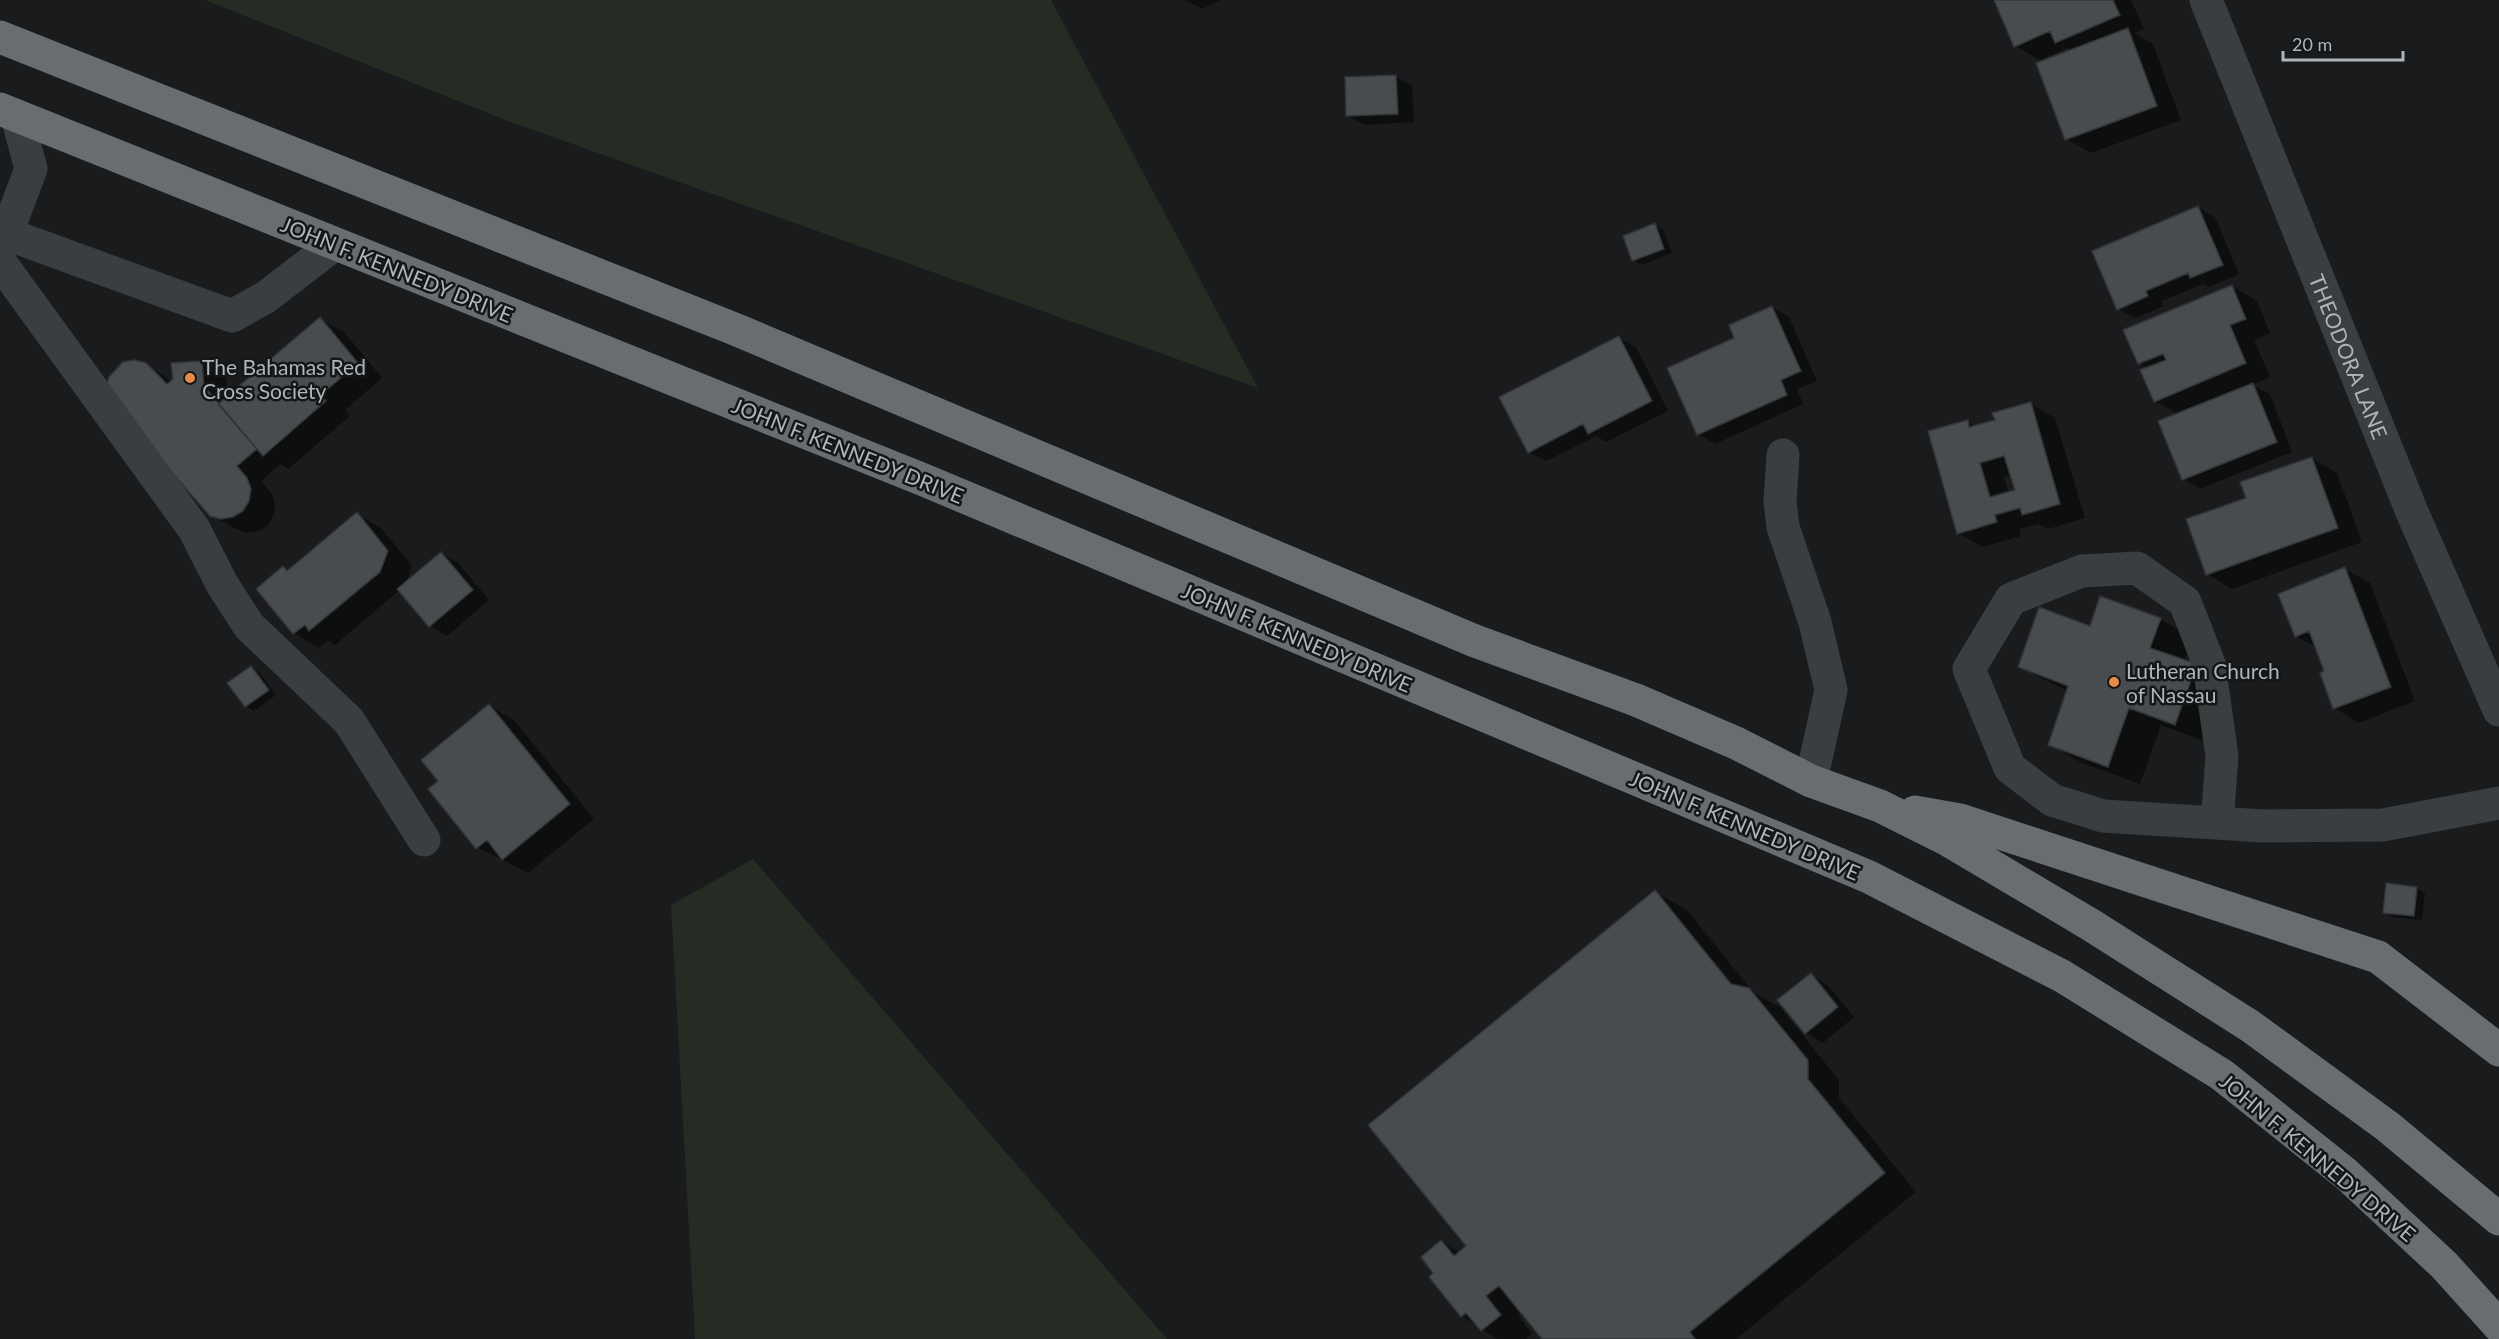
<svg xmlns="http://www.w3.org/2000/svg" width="2499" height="1339" font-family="Lato,sans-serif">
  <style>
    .green { fill: #252c24 }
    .shadow { fill: #0007; fill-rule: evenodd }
    .building { fill: #494c4f; stroke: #343538; stroke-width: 1.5; fill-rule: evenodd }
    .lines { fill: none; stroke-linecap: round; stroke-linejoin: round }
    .minor { stroke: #3b3e41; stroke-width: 33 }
    .highway { stroke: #686d72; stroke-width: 33 }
    .poi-dot { fill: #e78c48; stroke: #151617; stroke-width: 2 }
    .labels { text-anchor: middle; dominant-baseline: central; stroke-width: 5; stroke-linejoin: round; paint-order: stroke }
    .street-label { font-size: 21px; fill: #aeb5bb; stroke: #151617 }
    .poi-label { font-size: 21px; fill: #aeb5bb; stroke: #151617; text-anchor: start }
  </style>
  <rect width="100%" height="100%" fill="#1a1b1c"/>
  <path class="green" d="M205,0H1051L1258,388L505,120Z
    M753,859L1167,1339H695L671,905Z"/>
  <path class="shadow" d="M1185,0H1220L1202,9Z
    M1996,0H2131L2144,29L2134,33L2153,44L2181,120L2091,153L2066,139L2043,62L2015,46ZM2067,48L2072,51L2044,61L2043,59Z
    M1395,76L1412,86L1414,122L1364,125L1348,115Z
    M2198,207L2215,217L2239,274L2209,287L2203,284L2162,301L2164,306L2135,318L2118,309Z
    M1654,225L1663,230L1672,253L1642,265L1633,260Z
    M2232,286L2257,301L2270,333L2254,340L2270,377L2253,385L2270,394L2292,452L2200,489L2184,479L2160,421L2178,414L2155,401L2148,368L2139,363Z
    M1772,307L1789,317L1817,381L1797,389L1803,404L1715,444L1698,434L1736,339Z
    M320,319L345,333L382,378L345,410L350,416L288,469L280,464L261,481L272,494L275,504L274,515L268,525L259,531L247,533L236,529L211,515L145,364L175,383L202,362L226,377L228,397Z
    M1619,338L1636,347L1668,411L1606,442L1596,436L1546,461L1529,452Z
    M2030,403L2055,418L2085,518L2048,529L2039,524L2019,529L2021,536L1983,547L1958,533L1968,422L1976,426L1996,421ZM2012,475L2016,491L2009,493L2004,477Z
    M2312,458L2337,473L2362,542L2232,589L2207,574L2248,499Z
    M357,514L382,529L412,566L406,583L441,553L458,563L489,600L447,636L430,626L400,590L335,645L328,640L319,648L294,633L258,589L283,568L289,571Z
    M2345,569L2370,583L2415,701L2359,723L2335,708L2321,674L2326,672L2317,648L2296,636Z
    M2160,619L2192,638L2184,661L2196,666L2207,742L2161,725L2140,784L2082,763L2050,744L2068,691L2020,667L2091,628Z
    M251,667L259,672L276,695L254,711L246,706Z
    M489,706L514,720L594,819L528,873L477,847L440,781Z
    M2417,888L2425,893L2422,920L2393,917L2385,912Z
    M1655,892L1687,910L1753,992L1781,1008L1839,1080V1098L1916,1192L1736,1339H1544L1522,1312L1518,1315L1532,1334L1526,1339H1497L1462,1316L1431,1277L1435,1273L1441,1242L1460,1253L1468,1247Z
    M1811,975L1828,985L1854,1017L1823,1043L1806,1033Z"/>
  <path class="building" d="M1994,0H2113L2120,15L2055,43L2050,31L2014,47Z
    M2128,28L2157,106L2065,140L2036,63Z
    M1396,75L1398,114L1346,116L1345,77Z
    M2198,206L2223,265L2190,278L2188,273L2146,291L2148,296L2117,310L2092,251Z
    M1655,223L1664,249L1632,261L1623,236Z
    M2232,285L2246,319L2230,325L2246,363L2154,402L2140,370L2166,360L2163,354L2138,364L2123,330Z
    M1772,306L1801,371L1781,380L1787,395L1697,435L1667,368L1734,338L1729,325Z
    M320,317L358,363L321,395L326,401L263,456L218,404Z
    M1619,336L1652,401L1588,434L1583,424L1528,453L1499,397Z
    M134,360L146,363L167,384L173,379L171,363L202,361L204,386L257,449L237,466L247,478L251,489L249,501L243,511L233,517L221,519L210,516L114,406L106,387L109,377L123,362Z
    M2253,383L2277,442L2182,480L2158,421Z
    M2031,402L2060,504L2022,515L2020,508L1995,515L1997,522L1957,534L1928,431L1968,420L1969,427L1995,420L1992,413ZM2004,456L2015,490L1990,497L1980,463Z
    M2312,457L2338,528L2206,575L2186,519L2246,498L2240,482Z
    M357,512L388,551L380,572L309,631L305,625L293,634L256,589L283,566L287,571Z
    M441,552L473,590L429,627L397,589Z
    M2345,567L2391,687L2333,709L2320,673L2324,671L2309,631L2295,637L2278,594Z
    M2100,596L2161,618L2150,648L2197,664L2175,725L2129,708L2108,767L2048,745L2068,686L2018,667L2039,607L2090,626Z
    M251,666L269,690L245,707L227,683Z
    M489,704L570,804L502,860L487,840L476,849L428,789L438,781L421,760Z
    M2386,883L2417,887L2414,916L2383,913Z
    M1655,890L1731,984L1749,988L1808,1060V1079L1885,1173L1690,1332L1695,1339H1542L1499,1286L1486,1296L1501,1315L1481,1331L1466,1313L1461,1317L1429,1277L1433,1273L1421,1257L1441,1240L1454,1256L1466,1246L1368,1125Z
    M1811,973L1838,1007L1805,1034L1777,1000Z"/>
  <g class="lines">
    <g class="minor">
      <path id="s1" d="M2206,0L2412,512L2499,710"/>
      <path d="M7,234L232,316L266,297L335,244"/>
      <path d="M0,251L31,169L17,116"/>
      <path d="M0,262L194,529L222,584L249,626L349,721L424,840"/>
      <path d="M1783,455L1780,501L1783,527L1815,622L1831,690L1811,781"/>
      <path d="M2217,823L2222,756L2209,664L2185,602L2137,568L2082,571L2011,599L1969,669L2010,768L2052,800L2103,816L2264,826L2383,825L2499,803"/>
    </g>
    <path class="highway" d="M0,37L737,330L1475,641L1636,700L1736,743L1811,781L1880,806L1948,840L2091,925L2250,1026L2387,1126L2499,1219
      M0,109L924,480L1869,877L2062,976L2222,1075L2346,1174L2444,1265L2499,1326
      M1915,812L1960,820L2378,957L2499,1050"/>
  </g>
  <g class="poi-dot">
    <circle cx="190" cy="378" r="6"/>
    <circle cx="2114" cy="682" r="6"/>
  </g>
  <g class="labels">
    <g class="street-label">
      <text transform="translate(397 269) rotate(22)">JOHN F. KENNEDY DRIVE</text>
      <text stroke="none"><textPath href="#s1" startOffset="384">THEODORA LANE</textPath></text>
      <text transform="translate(848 450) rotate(22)">JOHN F. KENNEDY DRIVE</text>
      <text transform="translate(1297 637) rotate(23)">JOHN F. KENNEDY DRIVE</text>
      <text transform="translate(1745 825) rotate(23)">JOHN F. KENNEDY DRIVE</text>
      <text transform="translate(2318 1157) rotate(40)">JOHN F. KENNEDY DRIVE</text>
    </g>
    <g class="poi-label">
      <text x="202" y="366">The Bahamas Red<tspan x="202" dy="24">Cross Society</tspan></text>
      <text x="2126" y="670">Lutheran Church<tspan x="2126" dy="24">of Nassau</tspan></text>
    </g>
  </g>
  <path d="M2283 51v9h120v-9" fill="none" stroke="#aeb5bb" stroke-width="3"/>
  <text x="2292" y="51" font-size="18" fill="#aeb5bb" stroke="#151617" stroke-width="4.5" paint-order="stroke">20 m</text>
</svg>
